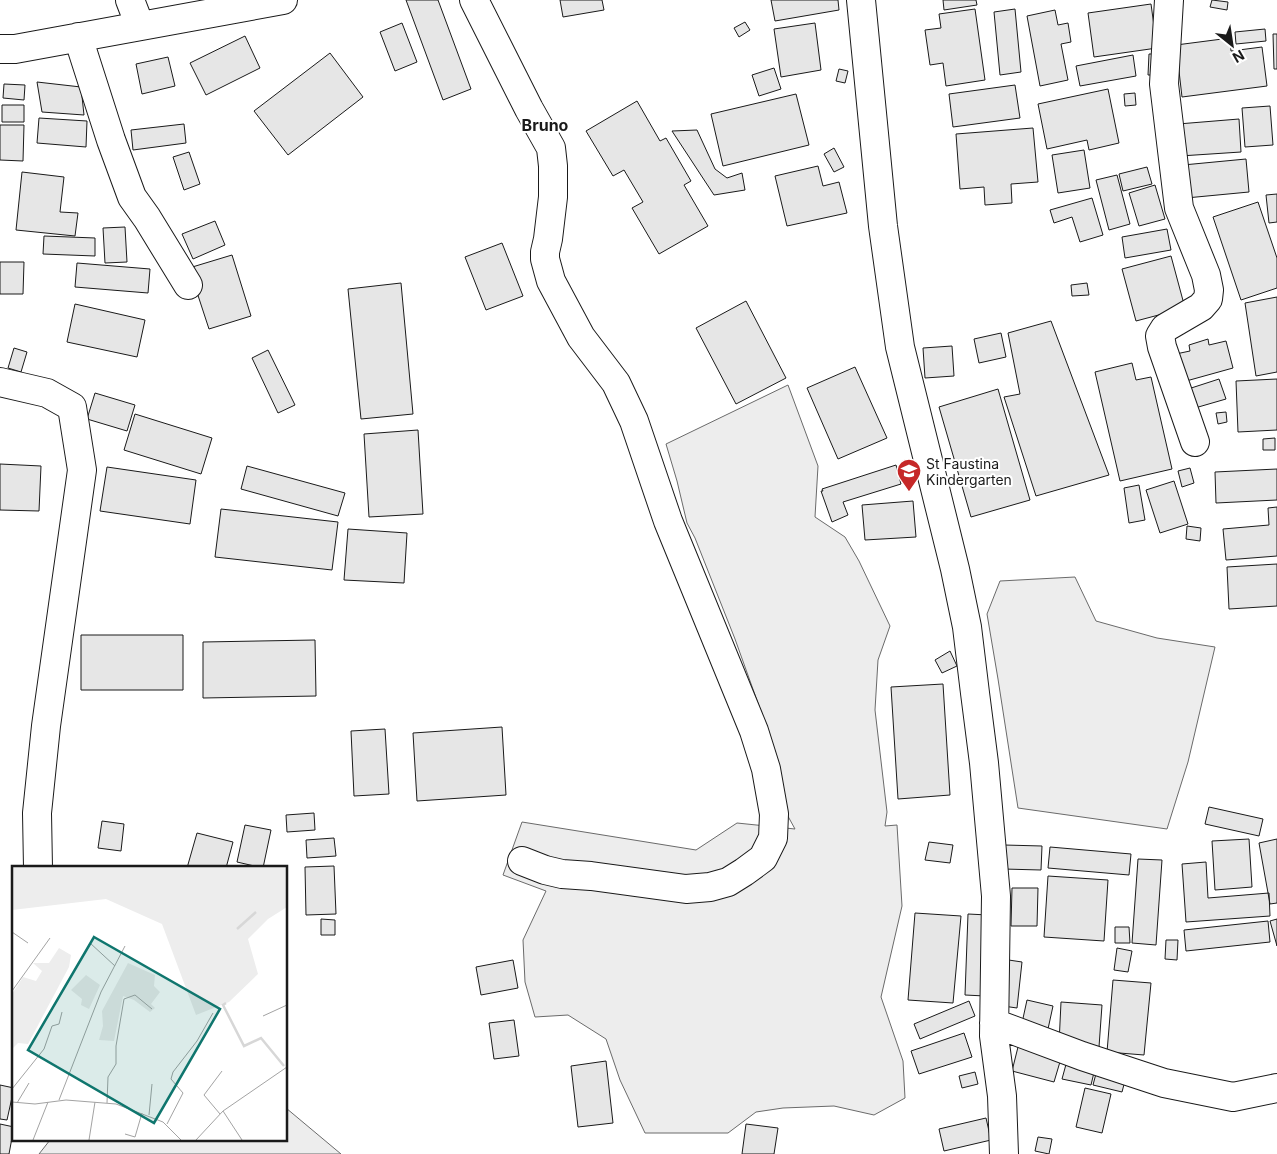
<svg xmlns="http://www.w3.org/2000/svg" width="1277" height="1154" font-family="Inter,sans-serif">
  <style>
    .built { fill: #ededed; stroke: #6a6a6a }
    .building { fill: #e6e6e6; stroke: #1a1a1a }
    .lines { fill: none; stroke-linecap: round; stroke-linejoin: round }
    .minor-casing { stroke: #1a1a1a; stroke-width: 30 }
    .minor { stroke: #fff; stroke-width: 28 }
    .labels { text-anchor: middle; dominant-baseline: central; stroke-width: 4; stroke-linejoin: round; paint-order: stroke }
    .poi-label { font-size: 14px; fill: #1a1a1a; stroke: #fff; text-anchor: start }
    .quarter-label { font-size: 16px; font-weight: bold; fill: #1a1a1a; stroke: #fff }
    .inset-river { fill: none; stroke: #d7d7d7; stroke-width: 2.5 }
    .inset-road { fill: none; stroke: #a3a3a3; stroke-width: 1 }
    .view { fill: #0f766e; fill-opacity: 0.15; stroke: #0f766e; stroke-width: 2.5 }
    .inset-edge { fill: none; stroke: #1a1a1a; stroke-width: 2.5 }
  </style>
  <rect width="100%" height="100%" fill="#fff"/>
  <path class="built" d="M788,385L818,466L815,517L845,537L859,561L890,626L878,660L875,710L887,812L885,826L897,825L902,906L881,997L903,1061L905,1098L874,1115L834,1106L783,1108L756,1112L728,1133H645L620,1080L606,1039L568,1015L535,1017L525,982L523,940L546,891L503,875L522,822L696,850L737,823L795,829L784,809L759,706L735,639L695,538L687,523L677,481L666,444Z
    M1075,577L1096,621L1157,638L1215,647L1188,762L1167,829L1018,808L998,679L987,614L1000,581Z
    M286,1108L341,1154H39L50,1140H286Z"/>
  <path class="building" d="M406,0H438L471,89L443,100Z
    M560,0H602L604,10L563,17Z
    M771,0H838L839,10L775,21Z
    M943,0H976L977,5L944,10Z
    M1212,0L1228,2L1227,10L1210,7Z
    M1151,4L1157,48L1094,57L1088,13Z
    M975,9L985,80L946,86L943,63L930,65L925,30L941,28L939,14Z
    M1015,9L1021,72L1000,75L994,12Z
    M1055,10L1058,25L1068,23L1071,42L1061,44L1068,80L1040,86L1027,16Z
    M745,22L750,30L739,37L734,28Z
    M402,23L417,62L395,71L380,32Z
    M815,23L821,70L781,77L774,29Z
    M1265,29L1266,41L1236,44L1235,32Z
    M1273,34H1277V69H1274Z
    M245,36L260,68L206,95L190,63Z
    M1230,38L1231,51L1262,47L1267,86L1182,97L1176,45Z
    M330,53L363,97L288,155L254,111Z
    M1149,54H1160V75H1148Z
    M1133,55L1136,76L1080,86L1076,66Z
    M168,57L175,86L142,94L136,64Z
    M774,68L781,89L759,96L752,75Z
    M839,69L848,71L845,83L836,81Z
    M37,82L81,87L84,115L42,112Z
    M4,84L25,85L24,100L3,98Z
    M1015,85L1020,118L953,127L949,94Z
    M1108,89L1119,143L1089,150L1087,140L1047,149L1038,104Z
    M1135,93L1136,105L1125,106L1124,94Z
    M796,94L809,145L723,166L711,114Z
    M637,101L660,141L666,138L691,181L684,185L708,226L659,254L632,208L643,202L624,170L613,176L586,131Z
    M2,105H24V122H2Z
    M1270,106L1273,145L1245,147L1242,108Z
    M39,118L87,121L86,147L37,143Z
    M1239,119L1241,152L1180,156L1178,124Z
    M184,124L186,143L133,150L131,130Z
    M0,125H24L23,161L0,160Z
    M1033,128L1038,182L1011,184L1012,203L985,205L984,187L960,189L956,134Z
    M697,130L715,169L727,178L742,173L745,190L714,195L672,131Z
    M834,148L844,167L834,172L824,154Z
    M1084,150L1090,188L1058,193L1052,155Z
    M189,152L200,184L184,190L173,157Z
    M1246,159L1249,192L1186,198L1183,165Z
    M818,166L823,186L839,182L847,213L787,226L775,176Z
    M1147,167L1152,184L1123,191L1119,174Z
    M22,172L64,177L60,212L78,213L75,236L16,230Z
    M1117,175L1130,224L1109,230L1096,180Z
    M1155,185L1165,219L1139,226L1129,193Z
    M1277,194V222L1269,223L1266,195Z
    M1092,198L1103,235L1080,242L1072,217L1054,223L1050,210Z
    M1258,202L1277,258V288L1241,300L1213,217Z
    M215,221L225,245L193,259L182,234Z
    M125,227L127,262L105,263L103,228Z
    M1167,229L1171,250L1125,258L1122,237Z
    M44,236L95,238V256L43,254Z
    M502,243L523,296L486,310L465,257Z
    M232,255L251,316L209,329L189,268Z
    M1171,256L1185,308L1136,321L1122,269Z
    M0,262H24L23,294H0Z
    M77,263L150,269L148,293L75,287Z
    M401,283L413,414L361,419L348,289Z
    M1087,283L1089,295L1072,296L1071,285Z
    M1277,297V372L1256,376L1245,303Z
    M746,301L786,378L736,404L696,328Z
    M75,304L145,320L137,357L67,342Z
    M1051,321L1109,475L1036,496L1004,397L1020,394L1008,333Z
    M1001,333L1006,357L979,363L974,339Z
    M1208,339L1209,345L1226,341L1233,368L1179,383L1171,355L1190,351L1189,345Z
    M952,346L954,376L925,378L923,348Z
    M14,348L27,352L21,372L8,368Z
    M268,350L295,405L278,413L252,358Z
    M1132,363L1136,380L1151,377L1172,469L1120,481L1095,372Z
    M855,367L887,438L838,459L807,388Z
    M1219,379L1226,399L1188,410L1182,391Z
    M1277,379V430L1238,432L1236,381Z
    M998,389L1030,500L971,517L939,407Z
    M95,393L135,405L127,431L87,419Z
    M1226,412L1227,422L1218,424L1216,413Z
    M135,414L212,438L201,474L124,450Z
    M418,430L423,514L369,517L364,434Z
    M1275,438V450H1263V439Z
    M0,464L41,466L39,511L0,510Z
    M896,465L901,484L843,502L848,515L832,522L821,491H823L822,489Z
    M247,466L345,493L338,516L241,489Z
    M107,467L196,480L190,524L100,511Z
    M1190,468L1194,483L1182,487L1178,471Z
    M1277,469V500L1216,503L1215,472Z
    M1174,481L1188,524L1160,533L1146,490Z
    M1139,485L1145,520L1129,523L1124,488Z
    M913,501L916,537L865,540L862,505Z
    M1277,507V556L1226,560L1223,529L1269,525L1268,508Z
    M221,509L338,522L332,570L215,557Z
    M1187,526L1201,528L1200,541L1186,539Z
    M348,529L407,533L404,583L344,580Z
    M1277,564V606L1229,609L1227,567Z
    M81,635H183V690H81Z
    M315,640L316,696L203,698V642Z
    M950,651L957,666L942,673L935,660Z
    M943,684L950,795L898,799L891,687Z
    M502,727L506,795L417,801L413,733Z
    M385,729L389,794L354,796L351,731Z
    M1209,807L1263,819L1259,836L1205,824Z
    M314,813L315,830L287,832L286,815Z
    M102,821L124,824L121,851L98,848Z
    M245,825L271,830L263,868L237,862Z
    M197,833L233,842L226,868H187Z
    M334,838L336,856L307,858L306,840Z
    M1249,839L1252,887L1215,890L1212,841Z
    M1277,839V903L1270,904L1259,843Z
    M929,842L953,845L950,863L925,860Z
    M1004,845L1042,846L1041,870L1003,869Z
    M1050,847L1131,854L1129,875L1048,868Z
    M1138,859L1162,860L1156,945L1132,943Z
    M1206,862L1208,898L1269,893L1270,916L1186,922L1182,864Z
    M334,866L336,914L306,915L305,867Z
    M1048,876L1108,880L1104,941L1044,937Z
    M1012,888H1038L1037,926H1011Z
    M915,913L961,916L953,1003L908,1000Z
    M968,914L988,915L985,996L965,995Z
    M321,919L335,920V935H321Z
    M1277,919V946L1270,921Z
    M1268,921L1270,942L1186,951L1184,930Z
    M1115,927H1129L1130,943H1115Z
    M1166,940H1178L1177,960L1165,959Z
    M1117,948L1132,951L1128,972L1114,970Z
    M1002,959L1022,962L1017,1008L996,1005Z
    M513,960L518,988L481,995L476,967Z
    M1113,980L1151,983L1144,1055L1107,1052Z
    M1027,1000L1053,1006L1048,1029L1022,1023Z
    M969,1001L975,1016L920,1039L914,1024Z
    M1061,1002L1102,1005L1099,1047L1059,1044Z
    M514,1020L519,1056L494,1059L489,1023Z
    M964,1033L972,1057L919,1074L911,1051Z
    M1019,1043L1062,1055L1054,1082L1012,1071Z
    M1068,1057L1096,1064L1091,1085L1062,1079Z
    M606,1061L613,1123L578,1127L571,1066Z
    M1098,1066L1127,1073L1122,1092L1093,1085Z
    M975,1072L978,1084L962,1088L959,1076Z
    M0,1085L14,1088L7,1120L0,1119Z
    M1085,1088L1111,1094L1102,1133L1076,1127Z
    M986,1118L991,1140L944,1151L939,1129Z
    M0,1124L14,1127L9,1154H0Z
    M746,1124L778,1128L774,1154H742Z
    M1038,1137L1052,1139L1049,1154L1035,1151Z"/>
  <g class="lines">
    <defs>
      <path id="minor" d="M130,0L140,26
        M474,0L529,109L551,148L553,166V197L548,239L545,252V259L551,281L581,337L616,383L634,421L668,521L754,731L766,769L774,814L773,838L763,858L744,872L728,882L710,887L686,889L591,876L562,874L545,870L522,861
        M861,0L883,226L900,347L955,569L967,627L975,693L984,763L996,896L994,1036L1002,1096L1004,1154
        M1169,0L1164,84L1179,208L1206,275L1209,290L1208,299L1201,307L1165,328L1160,336L1162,347L1195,442
        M78,37L111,140L132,197L147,218L188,285
        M0,49H15L283,0
        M0,382L47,393L72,407L82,470L46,726L37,813L38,868
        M994,1023L1082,1056L1164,1083L1233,1097L1277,1088"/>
    </defs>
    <use href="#minor" class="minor-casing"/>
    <use href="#minor" class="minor"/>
  </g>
  <defs>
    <symbol id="school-pin" viewBox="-11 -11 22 30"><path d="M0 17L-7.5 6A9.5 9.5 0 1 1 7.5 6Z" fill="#c62828" stroke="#fff"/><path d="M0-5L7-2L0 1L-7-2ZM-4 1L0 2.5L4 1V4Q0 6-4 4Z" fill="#fff"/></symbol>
  </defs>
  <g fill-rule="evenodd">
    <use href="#school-pin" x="895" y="457" width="28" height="38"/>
  </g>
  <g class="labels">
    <g class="poi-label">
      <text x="926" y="463">St Faustina<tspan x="926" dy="16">Kindergarten</tspan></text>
    </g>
    <g class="quarter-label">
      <text x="545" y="125">Bruno</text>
    </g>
  </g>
  <g transform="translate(12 866)">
    <rect width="275" height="275" fill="#fff"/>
    <path d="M0,1H275V41L256,53L236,73L246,108L217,136L184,149L150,58L94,33L0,44ZM47,82L59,89L57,101L16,178L6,177L0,183V128L11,111L24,115L30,105L21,97H37ZM116,97L143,109L142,120L148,126L139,138L143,142L138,146L122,134L111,130L102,175L87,174L91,160L90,145ZM74,109L88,119L77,143L69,139L70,133L59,124Z" fill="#ededed"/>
    <path class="inset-river" d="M225,63L244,46M214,137L211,139L232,180L249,172L272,200"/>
    <path class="inset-road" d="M0,66L16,77M78,77L103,100M0,125L38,72M251,150L275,139M0,223L32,183L40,160L47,158L50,146M47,234L89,126L113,80M0,236L23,238L54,234L104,238L151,256L169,274M5,237L17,217M95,237L96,211L104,198V180L112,133L123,129L140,143M211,245L230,274M208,248L192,229L210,205M137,249L140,218M155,258L171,227L159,213L161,206L185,175L201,147M113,268L123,271L130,247M21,274L36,236M77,274L83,236M184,274L211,245L275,201"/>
    <path class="view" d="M82,71L208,143L142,257L16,184Z"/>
    <rect width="275" height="275" class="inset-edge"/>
  </g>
  <g transform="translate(1232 45) rotate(150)" stroke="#ffffff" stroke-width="4" paint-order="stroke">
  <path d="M0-4L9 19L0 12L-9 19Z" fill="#1a1a1a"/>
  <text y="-8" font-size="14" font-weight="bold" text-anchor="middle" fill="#1a1a1a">N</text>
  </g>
</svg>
